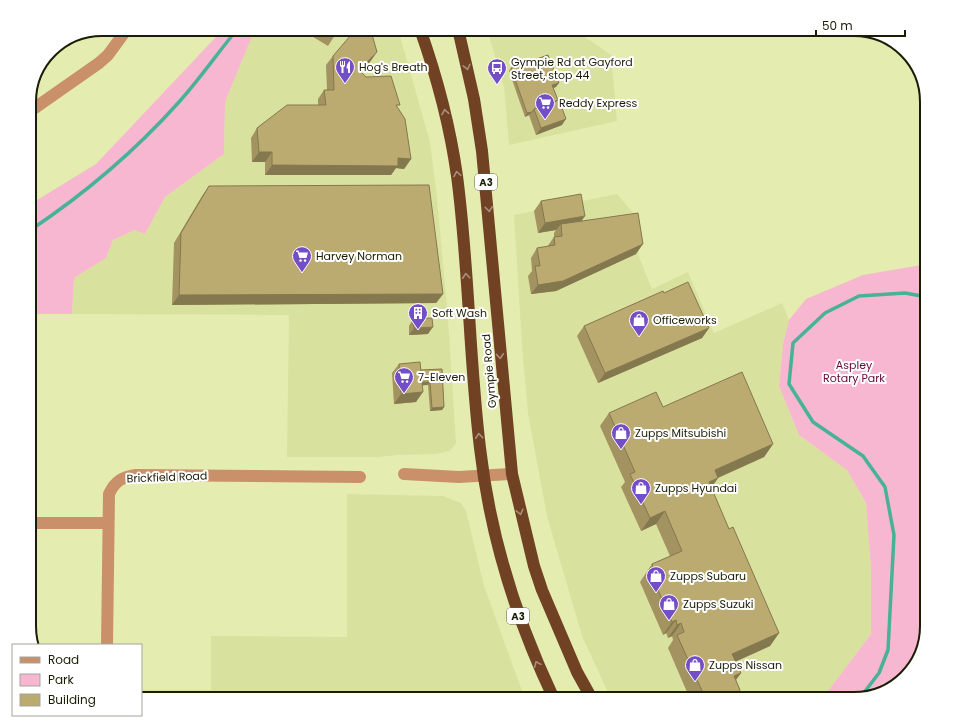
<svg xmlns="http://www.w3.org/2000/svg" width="956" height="728" font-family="Poppins,sans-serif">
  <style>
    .built { fill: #d9e19e }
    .green { fill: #f7b7d0 }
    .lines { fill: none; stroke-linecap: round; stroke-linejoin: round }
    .stream { stroke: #47b297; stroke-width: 3.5 }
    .minor { stroke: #c9906a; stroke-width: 12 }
    .highway { stroke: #704223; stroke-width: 12 }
    .wall { fill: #a29361 }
    .shaded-wall { fill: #84784f }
    .building { fill: #bcab71; stroke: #84784f }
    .oneway { stroke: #a98e7b }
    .labels { text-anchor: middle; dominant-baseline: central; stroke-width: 4; stroke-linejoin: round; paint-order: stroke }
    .shield { fill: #fff; stroke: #5f6050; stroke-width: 1 }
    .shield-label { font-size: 10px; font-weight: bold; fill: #1a1c05 }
    .poi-label { font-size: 11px; fill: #1a1c05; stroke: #fff; text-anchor: start }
    .park-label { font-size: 11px; fill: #63063b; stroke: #fff }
    .street-label { font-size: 11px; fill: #1a1c05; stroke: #fff }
    .rim { fill: none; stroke: #1a1c05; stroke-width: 2 }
  </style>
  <rect width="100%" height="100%" fill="#e5ecb0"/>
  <path class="built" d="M255,29H398L430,142L437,198L448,319L456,443L450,451L436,454L398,455L379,457H287L289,315L72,314L74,278L106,258L113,240L136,230L145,234L165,197L224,154L225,102Z
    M487,29H573L611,55L617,121L509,145L504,87Z
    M617,194L635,215L639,257L652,289L688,272L714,333L782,303L789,320L783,344L779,386L799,435L847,470L866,503L871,569V634L822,699H611L582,636L547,516L528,413L522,346L514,215Z
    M347,494L443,496L461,503L466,511L484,586L525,699H141V690H211V636L347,637Z"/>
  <path class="green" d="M219,29H255L225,102L224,154L165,197L145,234L135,230L113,240L106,258L74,278L72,314H29V205L96,164L215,38Z
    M927,264V627L912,671L886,692L854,699H822L871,634V569L866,503L847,470L799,435L779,386L783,344L789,320L806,299L863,275Z"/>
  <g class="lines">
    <path class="stream" d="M29,231C83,195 136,150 179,102C198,81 214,58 231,37L234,29
      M854,699L863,694L879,673L888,650L894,535L885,487L863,456L813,422L789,384L793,343L825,313L859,296L905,293L927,297"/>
    <path class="minor" d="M29,112L99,63L108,55L127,29
      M404,474L459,477L512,474
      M29,523H108
      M107,645L109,494C115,481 122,477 136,475L360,477"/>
    <path class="highway" d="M420,29C437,77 450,126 457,176C469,266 469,358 480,448C490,536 516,619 554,699
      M458,29L474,99L482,151L512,474L534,566L542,590L577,672L592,699"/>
  </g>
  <path class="wall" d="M307,29H339L328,46L305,32Z
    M333,56L370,62L360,72L398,108L411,159L404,169L396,168L391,175H265V162H252L251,138L257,128L318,105V99L324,90H327L326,65Z
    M511,68L556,87L553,88L562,125L536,135L529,115L525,117L509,71Z
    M209,186L443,294L436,303L172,305L174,243L202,196Z
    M541,201L582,221L636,254L556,291L531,294L528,276L532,271L531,258L537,248L547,247L554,237V233L556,230L538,233L534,211Z
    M664,293L709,328L702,338L598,383L577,336L584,326Z
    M413,319L428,334L409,335V326Z
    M399,364L421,370L442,369L444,407L442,410L430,411L428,385H422L416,402L394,404L392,373Z
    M663,407L773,444L764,457L718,478L711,488L729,529L779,633L770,646L735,662L741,673L736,680L740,690L734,699H690L668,648L673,640L672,636L668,638L666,633L663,635L640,582L652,564L670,556L656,524L641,531L621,487L625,482L600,426L609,413Z"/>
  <path class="shaded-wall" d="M377,52L370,62L352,80L359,70Z
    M559,83L556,87L550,89L552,85Z
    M532,112L529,115L525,117L527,113Z
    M566,119L562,125L536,135L541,128Z
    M259,152H272L265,162H252Z
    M398,158L411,159L404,169L396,168L391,175H265L272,165Z
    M585,216L578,226L561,224L556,230L538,233L545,223Z
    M643,244L636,254L556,291L531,294L538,285Z
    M443,294L436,303L172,305L179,295Z
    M433,327L428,334L409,335L414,328Z
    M709,328L702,338L598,383L605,373Z
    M430,382L428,385L415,386L417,383Z
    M423,392L416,402L394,404L401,394Z
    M444,407L442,410L430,411L432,408Z
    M773,444L764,457L706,483L715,470Z
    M718,478L709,491V482Z
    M665,511L656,524L641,531L650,518Z
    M676,620L666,633L663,635L672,622Z
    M681,623L672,636L668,638L677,625Z
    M779,633L770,646L723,667L732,654Z
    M741,673L731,686L734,676Z
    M740,690L734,699H732Z
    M706,692L700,699H699L703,693Z"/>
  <path class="building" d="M323,29H339L335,36Z
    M356,29H368L371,31L377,52L359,70L366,77L391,76L400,105H396L405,119L411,159L398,158V166L272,165V152H259L257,128L287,105H326L324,90H334L333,56Z
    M548,55L559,83L552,85L558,100L534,109L532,112L527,113L511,68Z
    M559,100L566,119L541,128L534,109Z
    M429,185L443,294L179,295L181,233L209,186Z
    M581,194L585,216L545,223L541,201Z
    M638,213L643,244L563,281L538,285L535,266H540L537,248L555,245L554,237L562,236L561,224Z
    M688,282L709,328L605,373L584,326L663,291L664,293Z
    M432,318L433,327L414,328L413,319Z
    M420,362L423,392L401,394L399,364Z
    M442,369L444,407L432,408L430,382H422L421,370Z
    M742,372L773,444L715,470L718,478L709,482L729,529L733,527L779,633L732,654L741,673L734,676L740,690L732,699H709L706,692L703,693L677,635L684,632L681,623L677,625L676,620L672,622L649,569L653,567L652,564L682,551L665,511L650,518L630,474L635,472L609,413L656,392L663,407Z"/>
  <defs><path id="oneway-chevron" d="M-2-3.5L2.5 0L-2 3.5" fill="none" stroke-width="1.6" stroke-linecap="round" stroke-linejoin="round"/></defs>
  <g class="oneway">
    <use href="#oneway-chevron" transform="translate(467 67) rotate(77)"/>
    <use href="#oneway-chevron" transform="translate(445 112) rotate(-101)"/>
    <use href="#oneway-chevron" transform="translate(457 174) rotate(-99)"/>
    <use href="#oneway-chevron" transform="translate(489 209) rotate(84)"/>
    <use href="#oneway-chevron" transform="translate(466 276) rotate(-94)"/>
    <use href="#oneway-chevron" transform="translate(500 356) rotate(86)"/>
    <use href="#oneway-chevron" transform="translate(479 436) rotate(-95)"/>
    <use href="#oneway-chevron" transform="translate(520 512) rotate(76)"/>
    <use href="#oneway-chevron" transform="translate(537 664) rotate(-114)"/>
  </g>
  <defs>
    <symbol id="restaurant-pin" viewBox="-11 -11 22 30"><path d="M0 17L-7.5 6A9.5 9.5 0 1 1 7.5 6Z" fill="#744ec7" stroke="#fff"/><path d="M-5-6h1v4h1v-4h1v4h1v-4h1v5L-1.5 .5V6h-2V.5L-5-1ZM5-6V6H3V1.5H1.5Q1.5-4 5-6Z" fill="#fff"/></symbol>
    <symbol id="bus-pin" viewBox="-11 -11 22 30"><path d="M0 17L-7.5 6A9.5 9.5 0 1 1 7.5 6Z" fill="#744ec7" stroke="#fff"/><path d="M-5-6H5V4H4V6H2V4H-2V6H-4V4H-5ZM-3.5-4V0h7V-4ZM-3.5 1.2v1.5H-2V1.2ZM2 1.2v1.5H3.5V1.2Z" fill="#fff"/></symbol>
    <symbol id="supermarket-pin" viewBox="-11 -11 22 30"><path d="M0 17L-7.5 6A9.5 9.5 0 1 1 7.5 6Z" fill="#744ec7" stroke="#fff"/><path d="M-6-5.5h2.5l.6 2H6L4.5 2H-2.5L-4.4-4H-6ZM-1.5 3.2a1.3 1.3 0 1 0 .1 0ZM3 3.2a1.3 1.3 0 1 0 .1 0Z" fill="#fff"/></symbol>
    <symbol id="building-pin" viewBox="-11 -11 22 30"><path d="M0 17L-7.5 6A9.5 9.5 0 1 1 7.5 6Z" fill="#744ec7" stroke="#fff"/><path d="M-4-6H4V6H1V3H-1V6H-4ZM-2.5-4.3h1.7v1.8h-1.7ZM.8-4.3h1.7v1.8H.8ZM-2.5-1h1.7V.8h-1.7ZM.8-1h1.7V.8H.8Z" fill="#fff"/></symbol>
    <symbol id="shop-pin" viewBox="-11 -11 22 30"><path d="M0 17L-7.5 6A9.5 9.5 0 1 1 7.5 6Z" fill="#744ec7" stroke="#fff"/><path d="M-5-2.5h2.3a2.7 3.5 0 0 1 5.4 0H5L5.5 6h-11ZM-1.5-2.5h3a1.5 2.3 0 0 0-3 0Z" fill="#fff"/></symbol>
  </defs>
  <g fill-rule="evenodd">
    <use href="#restaurant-pin" x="334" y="56" width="22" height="30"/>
    <use href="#bus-pin" x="486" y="57" width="22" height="30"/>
    <use href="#supermarket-pin" x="534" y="92" width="22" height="30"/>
    <use href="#supermarket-pin" x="291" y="245" width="22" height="30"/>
    <use href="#building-pin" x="407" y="302" width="22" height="30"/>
    <use href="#shop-pin" x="628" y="309" width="22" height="30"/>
    <use href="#supermarket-pin" x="393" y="366" width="22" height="30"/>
    <use href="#shop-pin" x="610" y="422" width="22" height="30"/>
    <use href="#shop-pin" x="630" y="477" width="22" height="30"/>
    <use href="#shop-pin" x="645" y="565" width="22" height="30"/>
    <use href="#shop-pin" x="658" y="593" width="22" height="30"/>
    <use href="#shop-pin" x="684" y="654" width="22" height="30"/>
  </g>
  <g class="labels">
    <g class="shield">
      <rect x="475" y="174" width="22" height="16" rx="3"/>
      <rect x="507" y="608" width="22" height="16" rx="3"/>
    </g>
    <g class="shield-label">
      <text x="486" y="182">A3</text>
      <text x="518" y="616">A3</text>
    </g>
    <g class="poi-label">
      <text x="511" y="62">Gympie Rd at Gayford<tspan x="511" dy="13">Street, stop 44</tspan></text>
      <text x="359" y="67">Hog's Breath</text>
      <text x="559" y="103">Reddy Express</text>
      <text x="316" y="256">Harvey Norman</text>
      <text x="432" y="313">Soft Wash</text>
      <text x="653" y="320">Officeworks</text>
      <text x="418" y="377">7-Eleven</text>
      <text x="635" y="433">Zupps Mitsubishi</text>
      <text x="655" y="488">Zupps Hyundai</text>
      <text x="670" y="576">Zupps Subaru</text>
      <text x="683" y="604">Zupps Suzuki</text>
      <text x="709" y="665">Zupps Nissan</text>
    </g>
    <g class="park-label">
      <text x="854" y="365">Aspley<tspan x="854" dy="13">Rotary Park</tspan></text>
    </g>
    <g class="street-label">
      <text transform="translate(489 371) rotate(-95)">Gympie Road</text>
      <text transform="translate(167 477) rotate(-2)">Brickfield Road</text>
    </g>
  </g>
  <path d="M0 0H956V728H0ZM102 36H854A66 66 0 0 1 920 102V626A66 66 0 0 1 854 692H102A66 66 0 0 1 36 626V102A66 66 0 0 1 102 36Z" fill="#fff" fill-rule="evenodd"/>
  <path class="rim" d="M102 36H854A66 66 0 0 1 920 102V626A66 66 0 0 1 854 692H102A66 66 0 0 1 36 626V102A66 66 0 0 1 102 36Z"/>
  <rect x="12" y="644" width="130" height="72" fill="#ffffff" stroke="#a3a49b"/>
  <rect x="20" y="657" width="20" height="6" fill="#c9906a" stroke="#a3a49b"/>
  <text x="48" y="664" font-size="12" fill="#1a1c05">Road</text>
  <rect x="20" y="674" width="20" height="12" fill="#f7b7d0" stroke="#a3a49b"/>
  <text x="48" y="684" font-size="12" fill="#1a1c05">Park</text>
  <rect x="20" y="694" width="20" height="12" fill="#bcab71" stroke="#a3a49b"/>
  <text x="48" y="704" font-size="12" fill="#1a1c05">Building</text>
  <path d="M816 30v6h89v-6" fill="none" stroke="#1a1c05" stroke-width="2"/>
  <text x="822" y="30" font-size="12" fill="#1a1c05" stroke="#ffffff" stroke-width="3" paint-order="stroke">50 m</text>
</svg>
